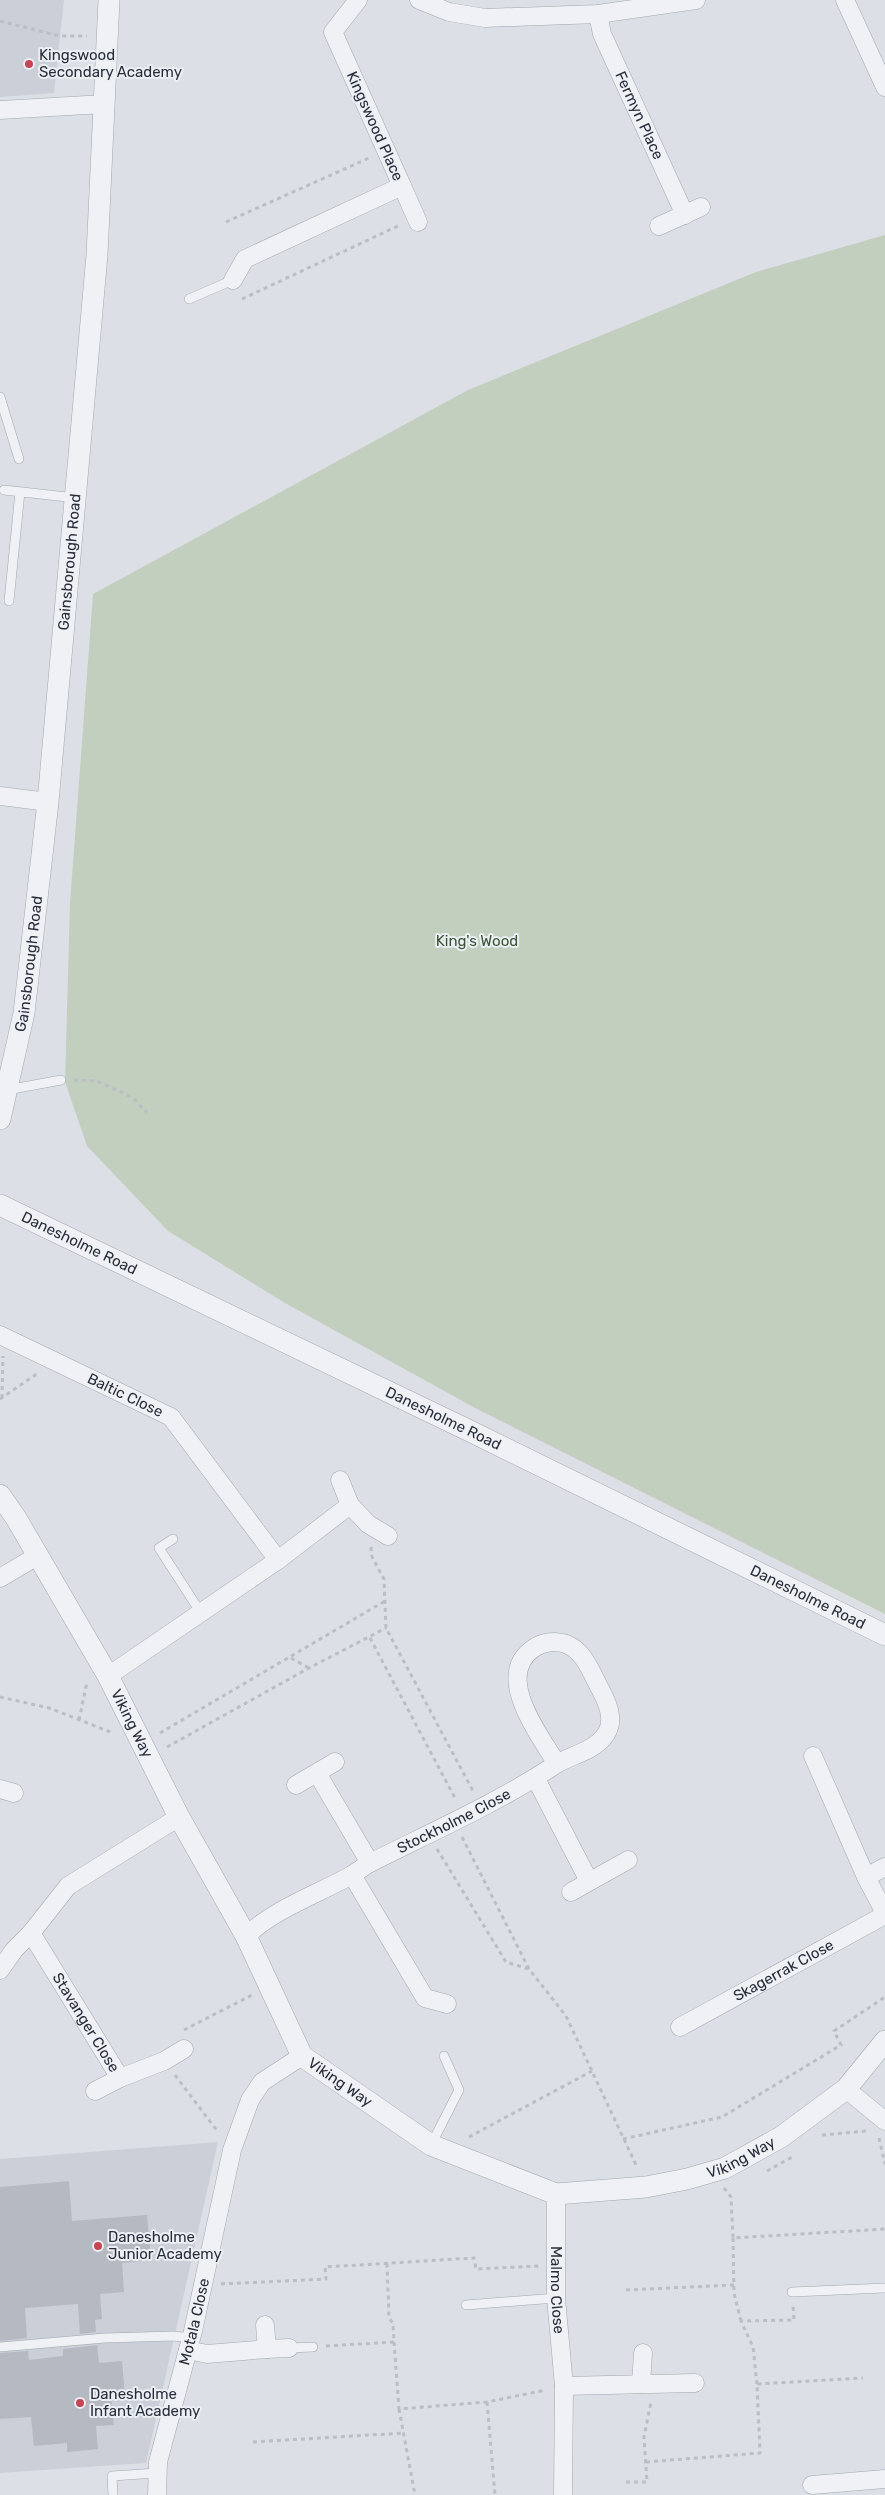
<svg xmlns="http://www.w3.org/2000/svg" width="885" height="2495" font-family="Rubik,sans-serif">
  <style>
    .built { fill: #cbcfd7 }
    .green { fill: #c2cfbe }
    .building { fill: #b4b9c2 }
    .lines { fill: none; stroke-linecap: round; stroke-linejoin: round }
    .service-casing { stroke: #a2a7af; stroke-width: 10 }
    .minor-casing { stroke: #a2a7af; stroke-width: 19 }
    .tertiary-casing { stroke: #a2a7af; stroke-width: 22 }
    .path { stroke: #bbbec4; stroke-width: 3; stroke-dasharray: 4 4; stroke-linecap: butt }
    .service { stroke: #eff1f4; stroke-width: 9 }
    .minor { stroke: #eff1f4; stroke-width: 18 }
    .tertiary { stroke: #eff1f4; stroke-width: 21 }
    .poi-dot { fill: #c54755; stroke: #eceff3; stroke-width: 2 }
    .labels { text-anchor: middle; dominant-baseline: central; stroke-width: 4; stroke-linejoin: round; paint-order: stroke }
    .poi-label { font-size: 15px; fill: #272e3b; stroke: #eceff3; text-anchor: start }
    .street-label { font-size: 15px; fill: #272e3b; stroke: #eceff3 }
    .park-label { font-size: 15px; fill: #3a5635; stroke: #eceff3 }
  </style>
  <rect width="100%" height="100%" fill="#dce0e6"/>
  <path class="built" d="M0,0H64L54,93L0,97Z
    M218,2142L146,2463L0,2473V2159Z"/>
  <path class="green" d="M885,235V1614L475,1408L285,1303L168,1231L87,1146L65,1082L70,903L93,594L468,390L756,272Z"/>
  <path class="building" d="M69,2181L72,2221L147,2215L151,2260L122,2263L124,2292L100,2294L102,2319L95,2320L96,2332L80,2334L78,2304L25,2308L27,2338L0,2341V2187Z
    M97,2345L99,2363L122,2361L125,2396L111,2398L114,2425L96,2426L98,2449L67,2452V2443L34,2446L31,2417L0,2419V2353L28,2351L29,2360L63,2356V2349Z"/>
  <g class="lines">
    <defs>
      <path id="service" d="M189,299L233,280
        M0,397L19,459
        M4,490L76,498
        M9,601L20,492
        M7,1090L61,1080
        M173,1539L159,1548L201,1613
        M431,2145L459,2090L444,2056
        M792,2292L885,2288
        M466,2305L556,2298
        M0,2347L105,2338L173,2336L191,2338
        M289,2348L313,2347
        M113,2495L112,2476L157,2473"/>
      <g id="minor">
        <path d="M419,0L449,12L485,18L598,14L696,0"/>
        <path d="M845,0L885,87"/>
        <path id="s1" d="M598,14L602,34L685,215"/>
        <path d="M0,110L104,104"/>
        <path d="M402,186L418,222"/>
        <path d="M659,226L701,207"/>
        <path d="M233,280L245,259L402,186L333,32L358,0"/>
        <path d="M0,796L48,802"/>
        <path id="s2" d="M0,1335L171,1417L278,1560"/>
        <path d="M340,1480L350,1505"/>
        <path d="M0,1578L37,1556"/>
        <path d="M108,1676L278,1560L350,1505L368,1524L388,1536"/>
        <path d="M813,1756L866,1877L885,1913"/>
        <path d="M317,1773L370,1863"/>
        <path d="M536,1779L589,1881"/>
        <path d="M296,1785L335,1762"/>
        <path d="M0,1789L14,1793"/>
        <path d="M352,1875L425,1998L447,2004"/>
        <path d="M866,1877L885,1867"/>
        <path d="M571,1892L628,1860"/>
        <path id="s3" d="M31,1933L120,2078L164,2061L184,2049"/>
        <path id="s4" d="M246,1936C275,1909 315,1895 350,1876C357,1872 364,1866 372,1862C434,1831 497,1803 555,1765C572,1754 594,1752 606,1734C617,1717 604,1696 596,1681C589,1667 582,1650 566,1644C556,1640 543,1642 534,1648C493,1675 539,1734 557,1764"/>
        <path d="M0,1970L14,1950L31,1933L68,1886L179,1817"/>
        <path id="s5" d="M680,2027L885,1915"/>
        <path d="M846,2089L885,2121"/>
        <path d="M95,2091L120,2078"/>
        <path id="s6" d="M556,2194V2298L564,2386L563,2495"/>
        <path d="M267,2349L289,2348"/>
        <path d="M188,2350L207,2354L267,2349L265,2325"/>
        <path d="M641,2384L643,2353"/>
        <path d="M564,2386L695,2383"/>
        <path d="M812,2485L885,2479"/>
        <path id="s7" d="M157,2495L158,2462L193,2331L232,2150L250,2100L262,2082L302,2056"/>
      </g>
      <g id="tertiary">
        <path id="s8" d="M0,1119L24,1013L48,802L97,255L109,0"/>
        <path id="s9" d="M0,1205L472,1432L885,1635"/>
        <path id="s10" d="M0,1495L16,1518L108,1676L179,1817L246,1936L302,2056L431,2145L556,2194L646,2187L687,2179L725,2168L781,2137L846,2089L885,2041"/>
      </g>
    </defs>
    <use href="#service" class="service-casing"/>
    <use href="#minor" class="minor-casing"/>
    <use href="#tertiary" class="tertiary-casing"/>
    <path class="path" d="M0,21L60,36H87
      M226,222L369,158
      M242,299L400,225
      M74,1080L97,1081L133,1098L147,1113
      M2,1398L3,1356
      M0,1399L38,1373
      M371,1547L372,1557L384,1579L386,1628L473,1791
      M370,1638L456,1800
      M291,1658L309,1668
      M0,1697L49,1708L113,1733
      M79,1720L87,1682
      M160,1733L385,1601
      M167,1747L309,1668L386,1628
      M462,1837L529,1969L566,2016L637,2167
      M437,1849L506,1962L529,1969
      M184,2030L252,1995
      M175,2075L218,2132
      M822,2135L867,2131
      M469,2137L592,2071
      M879,2138L885,2164
      M623,2139L722,2117L841,2045L834,2031L885,1997
      M767,2171L792,2157
      M724,2188L731,2197L733,2238L885,2229
      M733,2238L734,2293L741,2321
      M221,2284L326,2279L325,2267L474,2258L476,2269L539,2266
      M626,2290L734,2285
      M394,2342L399,2409L487,2402L546,2390
      M326,2346L394,2342L393,2323L389,2318L387,2263
      M757,2384L753,2347L741,2321L794,2320L793,2305
      M487,2402L495,2495
      M399,2409L415,2495
      M253,2442L404,2433
      M646,2462L760,2453L757,2384L863,2378
      M626,2482H647L644,2437L651,2402"/>
    <use href="#service" class="service"/>
    <use href="#minor" class="minor"/>
    <use href="#tertiary" class="tertiary"/>
  </g>
  <g class="poi-dot">
    <circle cx="29" cy="64" r="5"/>
    <circle cx="98" cy="2246" r="5"/>
    <circle cx="80" cy="2403" r="5"/>
  </g>
  <g class="labels">
    <g class="poi-label">
      <text x="39" y="55">Kingswood<tspan x="39" dy="17">Secondary Academy</tspan></text>
      <text x="108" y="2237">Danesholme<tspan x="108" dy="17">Junior Academy</tspan></text>
      <text x="90" y="2394">Danesholme<tspan x="90" dy="17">Infant Academy</tspan></text>
    </g>
    <g class="street-label">
      <text stroke="none"><textPath href="#s1" startOffset="110">Fermyn Place</textPath></text>
      <text transform="translate(375 126) rotate(66)">Kingswood Place</text>
      <text stroke="none"><textPath href="#s8" startOffset="562">Gainsborough Road</textPath></text>
      <text stroke="none"><textPath href="#s8" startOffset="158">Gainsborough Road</textPath></text>
      <text stroke="none"><textPath href="#s9" startOffset="88">Danesholme Road</textPath></text>
      <text stroke="none"><textPath href="#s2" startOffset="139">Baltic Close</textPath></text>
      <text stroke="none"><textPath href="#s9" startOffset="492">Danesholme Road</textPath></text>
      <text stroke="none"><textPath href="#s9" startOffset="898">Danesholme Road</textPath></text>
      <text stroke="none"><textPath href="#s10" startOffset="264">Viking Way</textPath></text>
      <text stroke="none"><textPath href="#s4" startOffset="238">Stockholme Close</textPath></text>
      <text stroke="none"><textPath href="#s5" startOffset="118">Skagerrak Close</textPath></text>
      <text stroke="none"><textPath href="#s3" startOffset="105">Stavanger Close</textPath></text>
      <text stroke="none"><textPath href="#s10" startOffset="684">Viking Way</textPath></text>
      <text stroke="none"><textPath href="#s10" startOffset="1119">Viking Way</textPath></text>
      <text stroke="none"><textPath href="#s6" startOffset="96">Malmo Close</textPath></text>
      <text stroke="none"><textPath href="#s7" startOffset="178">Motala Close</textPath></text>
    </g>
    <g class="park-label">
      <text x="477" y="941">King's Wood</text>
    </g>
  </g>
</svg>
